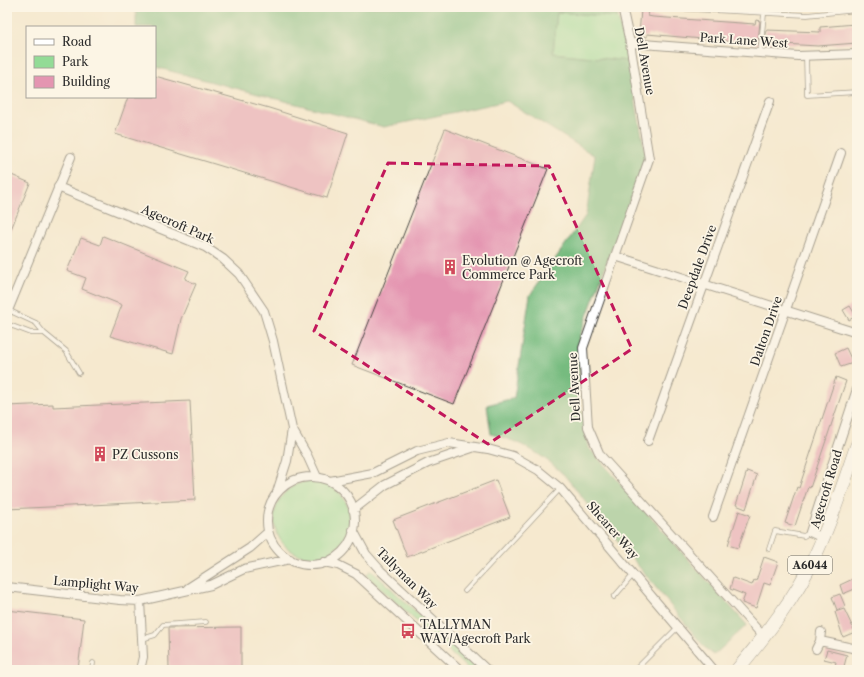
<svg xmlns="http://www.w3.org/2000/svg" width="864" height="677" font-family="'Libre Caslon Text',serif">
  <style>
    .green { fill: #93db96; stroke: #5f8360 }
    .forest { fill: #76bb7f; stroke: #507355 }
    .building { fill: #e495b1 }
    .lines { fill: none; stroke-linecap: round; stroke-linejoin: round }
    .lane-casing { stroke: #494844; stroke-width: 5.5 }
    .street-casing { stroke: #494844; stroke-width: 10 }
    .primary-casing { stroke: #494844; stroke-width: 14 }
    .lane { stroke: #fff; stroke-width: 4 }
    .street { stroke: #fff; stroke-width: 8 }
    .primary { stroke: #fff; stroke-width: 13 }
    .marked { fill: none; stroke: #c2185b; stroke-width: 3; stroke-dasharray: 8 5; stroke-linejoin: round }
    .labels { text-anchor: middle; dominant-baseline: central; stroke-width: 3.5; stroke-linejoin: round; paint-order: stroke }
    .shield { fill: #fcf5e5; stroke: #6a6863; stroke-width: 1 }
    .shield-label { font-size: 11px; font-weight: bold; fill: #2b2b2b }
    .street-label { font-size: 12px; fill: #2b2b2b; stroke: #fcf5e5 }
    .poi-label { font-size: 12px; fill: #2b2b2b; stroke: #fcf5e5; text-anchor: start }
  </style>
  <rect width="100%" height="100%" fill="#fcf5e5"/>
  <filter id="ink" filterUnits="userSpaceOnUse"><feTurbulence type="fractalNoise" baseFrequency=".025" numOctaves="2"/><feDisplacementMap in="SourceGraphic" scale="8" xChannelSelector="R" yChannelSelector="G"/><feConvolveMatrix kernelMatrix="1 2 1 2 8 2 1 2 1" color-interpolation-filters="sRGB"/></filter>
  <filter id="wash" filterUnits="userSpaceOnUse"><feTurbulence type="fractalNoise" baseFrequency=".012" numOctaves="4" result="noise"/><feDisplacementMap in="SourceGraphic" scale="16" xChannelSelector="R" yChannelSelector="G"/><feGaussianBlur stdDeviation="0.9" result="paint"/><feColorMatrix in="noise" values="0 0 0 0 0 0 0 0 0 0 0 0 0 0 0 0 0 1.4 0 .05"/><feComposite in="paint" operator="in"/></filter>
  <g filter="url(#wash)">
    <rect width="100%" height="100%" fill="#f5e9cf"/>
    <path class="green" d="M557,12L618,17L628,61L553,53Z
      M274 519a38 38 0 1 1 76 0a38 38 0 1 1-76 0Z
      M371,570L479,670H469L366,575Z"/>
    <path class="forest" d="M136,7H618V17L557,12L553,53L628,61L646,157L580,335L578,393L589,448L747,625L714,655L706,649L565,476C544,455 520,441 491,434L487,405L514,398L530,295L586,215L595,156L507,101L384,127L155,67V27H136Z"/>
    <g id="blocks">
      <path class="building" d="M641,9L649,10L648,16L653,17L755,24L756,20L760,21L758,44L647,34V37L639,36Z
        M855,24L857,43L818,46L765,43L766,30L820,32V27Z
        M155,76L269,108L348,133L327,198L115,134L128,97H155Z
        M445,129L548,169L454,404L352,365Z
        M7,173L30,183L7,239Z
        M103,236L189,271L185,279L196,284L181,319L173,354L110,336L122,305L82,289L86,278L67,271L81,238L100,245Z
        M850,306L856,316L849,320L843,310Z
        M846,348L853,363L841,367L835,353Z
        M836,377L846,381L810,488L808,487L795,526L785,523L797,487L799,488Z
        M190,401L195,500L7,509V406L53,404V407Z
        M747,471L757,475L746,509L736,505Z
        M496,480L510,517L407,557L393,520Z
        M739,511L750,515L738,548L728,545Z
        M764,557L778,562L770,585L764,583L756,608L742,603L745,595L730,589L733,578L752,585L754,580L756,581Z
        M857,577V588L843,594L840,585Z
        M840,594L845,606L837,610L832,597Z
        M844,609L855,632L843,637L835,612Z
        M7,610L84,619L78,670L7,669Z
        M241,627V670H169L168,628Z
        M827,650L847,655L843,670H834L836,662L824,659Z"/>
    </g>
  </g>
  <g filter="url(#ink)">
    <use href="#blocks" fill-opacity="0" stroke="#494844" stroke-width="1"/>
    <g class="lines">
      <defs>
        <path id="lane" d="M654,7L807,15L857,10
          M623,11L634,7
          M760,54L764,14
          M806,56L807,95L857,92
          M8,310L36,323L44,333L66,351L79,373
          M7,324L31,333H44
          M769,549L775,531L804,536L810,532
          M465,591L560,489
          M614,597L634,574
          M142,639L155,635L163,625L206,622
          M92,670L93,663
          M635,670L677,628"/>
        <path id="street" d="M623,11L630,43L649,159L583,348L588,427L600,455L764,637
          M630,43L798,56L857,54
          M58,187L205,247L223,259L239,274L264,311L273,341L292,429L307,455L317,477
          M615,256L857,333
          M7,313L71,157
          M648,441L770,101
          M267 521a44 44 0 1 1 88 0a44 44 0 1 1-88 0Z
          M330,481L373,473L417,451L449,443L488,449L513,456L538,470L560,488L714,670
          M277,492L287,461L292,429
          M353,510L385,485L428,463L472,448
          M713,517L841,153
          M353,530L366,554L381,571L487,670
          M823,538L810,532L857,389
          M324,562L338,565L356,574L460,670
          M7,587L120,600L140,601L211,585L244,569L290,559
          M188,588L250,548L268,532
          M820,641L857,649
          M816,649L820,641L821,632
          M140,670L143,657L140,601"/>
        <path id="primary" d="M737,670C766,635 795,598 815,556C832,520 844,482 857,445"/>
      </defs>
      <use href="#lane" class="lane-casing"/>
      <use href="#street" class="street-casing"/>
      <use href="#primary" class="primary-casing"/>
      <use href="#lane" class="lane"/>
      <use href="#street" class="street"/>
      <use href="#primary" class="primary"/>
    </g>
  </g>
  <path d="M0 0H864V677H0ZM388,163L549,166L632,349L488,444L314,331Z" fill="#f5e9cf" fill-opacity=".55" fill-rule="evenodd"/>
  <path class="marked" d="M388,163L549,166L632,349L488,444L314,331Z"/>
  <defs>
    <symbol id="building-bare" viewBox="-9 -9 18 18"><path d="M-4-6H4V6H1V3H-1V6H-4ZM-2.5-4.3h1.7v1.8h-1.7ZM.8-4.3h1.7v1.8H.8ZM-2.5-1h1.7V.8h-1.7ZM.8-1h1.7V.8H.8Z" fill="#d1495b" stroke="#fcf5e5" stroke-width="2.5" paint-order="stroke"/></symbol>
    <symbol id="bus-bare" viewBox="-9 -9 18 18"><path d="M-5-6H5V4H4V6H2V4H-2V6H-4V4H-5ZM-3.5-4V0h7V-4ZM-3.5 1.2v1.5H-2V1.2ZM2 1.2v1.5H3.5V1.2Z" fill="#d1495b" stroke="#fcf5e5" stroke-width="2.5" paint-order="stroke"/></symbol>
  </defs>
  <g fill-rule="evenodd">
    <use href="#building-bare" x="439" y="256" width="22" height="22"/>
    <use href="#building-bare" x="89" y="443" width="22" height="22"/>
    <use href="#bus-bare" x="397" y="620" width="22" height="22"/>
  </g>
  <g class="labels">
    <rect class="shield" x="788" y="556" width="44" height="18" rx="3"/>
    <g class="shield-label">
      <text x="810" y="565">A6044</text>
    </g>
    <g class="street-label">
      <text transform="translate(744 40) rotate(4)">Park Lane West</text>
      <text transform="translate(645 61) rotate(80)">Dell Avenue</text>
      <text transform="translate(178 224) rotate(24)">Agecroft Park</text>
      <text transform="translate(697 267) rotate(-70)">Deepdale Drive</text>
      <text transform="translate(766 331) rotate(-71)">Dalton Drive</text>
      <text transform="translate(574 387) rotate(-93)">Dell Avenue</text>
      <text transform="translate(826 489) rotate(-73)">Agecroft Road</text>
      <text transform="translate(613 530) rotate(49)">Shearer Way</text>
      <text transform="translate(407 578) rotate(45)">Tallyman Way</text>
      <text transform="translate(96 584) rotate(5)">Lamplight Way</text>
    </g>
    <g class="poi-label">
      <text x="462" y="260">Evolution @ Agecroft<tspan x="462" dy="14">Commerce Park</tspan></text>
      <text x="112" y="454">PZ Cussons</text>
      <text x="420" y="624">TALLYMAN<tspan x="420" dy="14">WAY/Agecroft Park</tspan></text>
    </g>
  </g>
  <rect width="864" height="677" fill="none" stroke="#fcf5e5" stroke-width="24"/>
  <rect x="26" y="26" width="130" height="72" fill="#fcf5e5" stroke="#a8a49b"/>
  <rect x="34" y="39" width="20" height="6" fill="#ffffff" stroke="#a8a49b"/>
  <text x="62" y="46" font-size="12" fill="#2b2b2b">Road</text>
  <rect x="34" y="56" width="20" height="12" fill="#93db96" stroke="#a8a49b"/>
  <text x="62" y="66" font-size="12" fill="#2b2b2b">Park</text>
  <rect x="34" y="76" width="20" height="12" fill="#e495b1" stroke="#a8a49b"/>
  <text x="62" y="86" font-size="12" fill="#2b2b2b">Building</text>
</svg>
